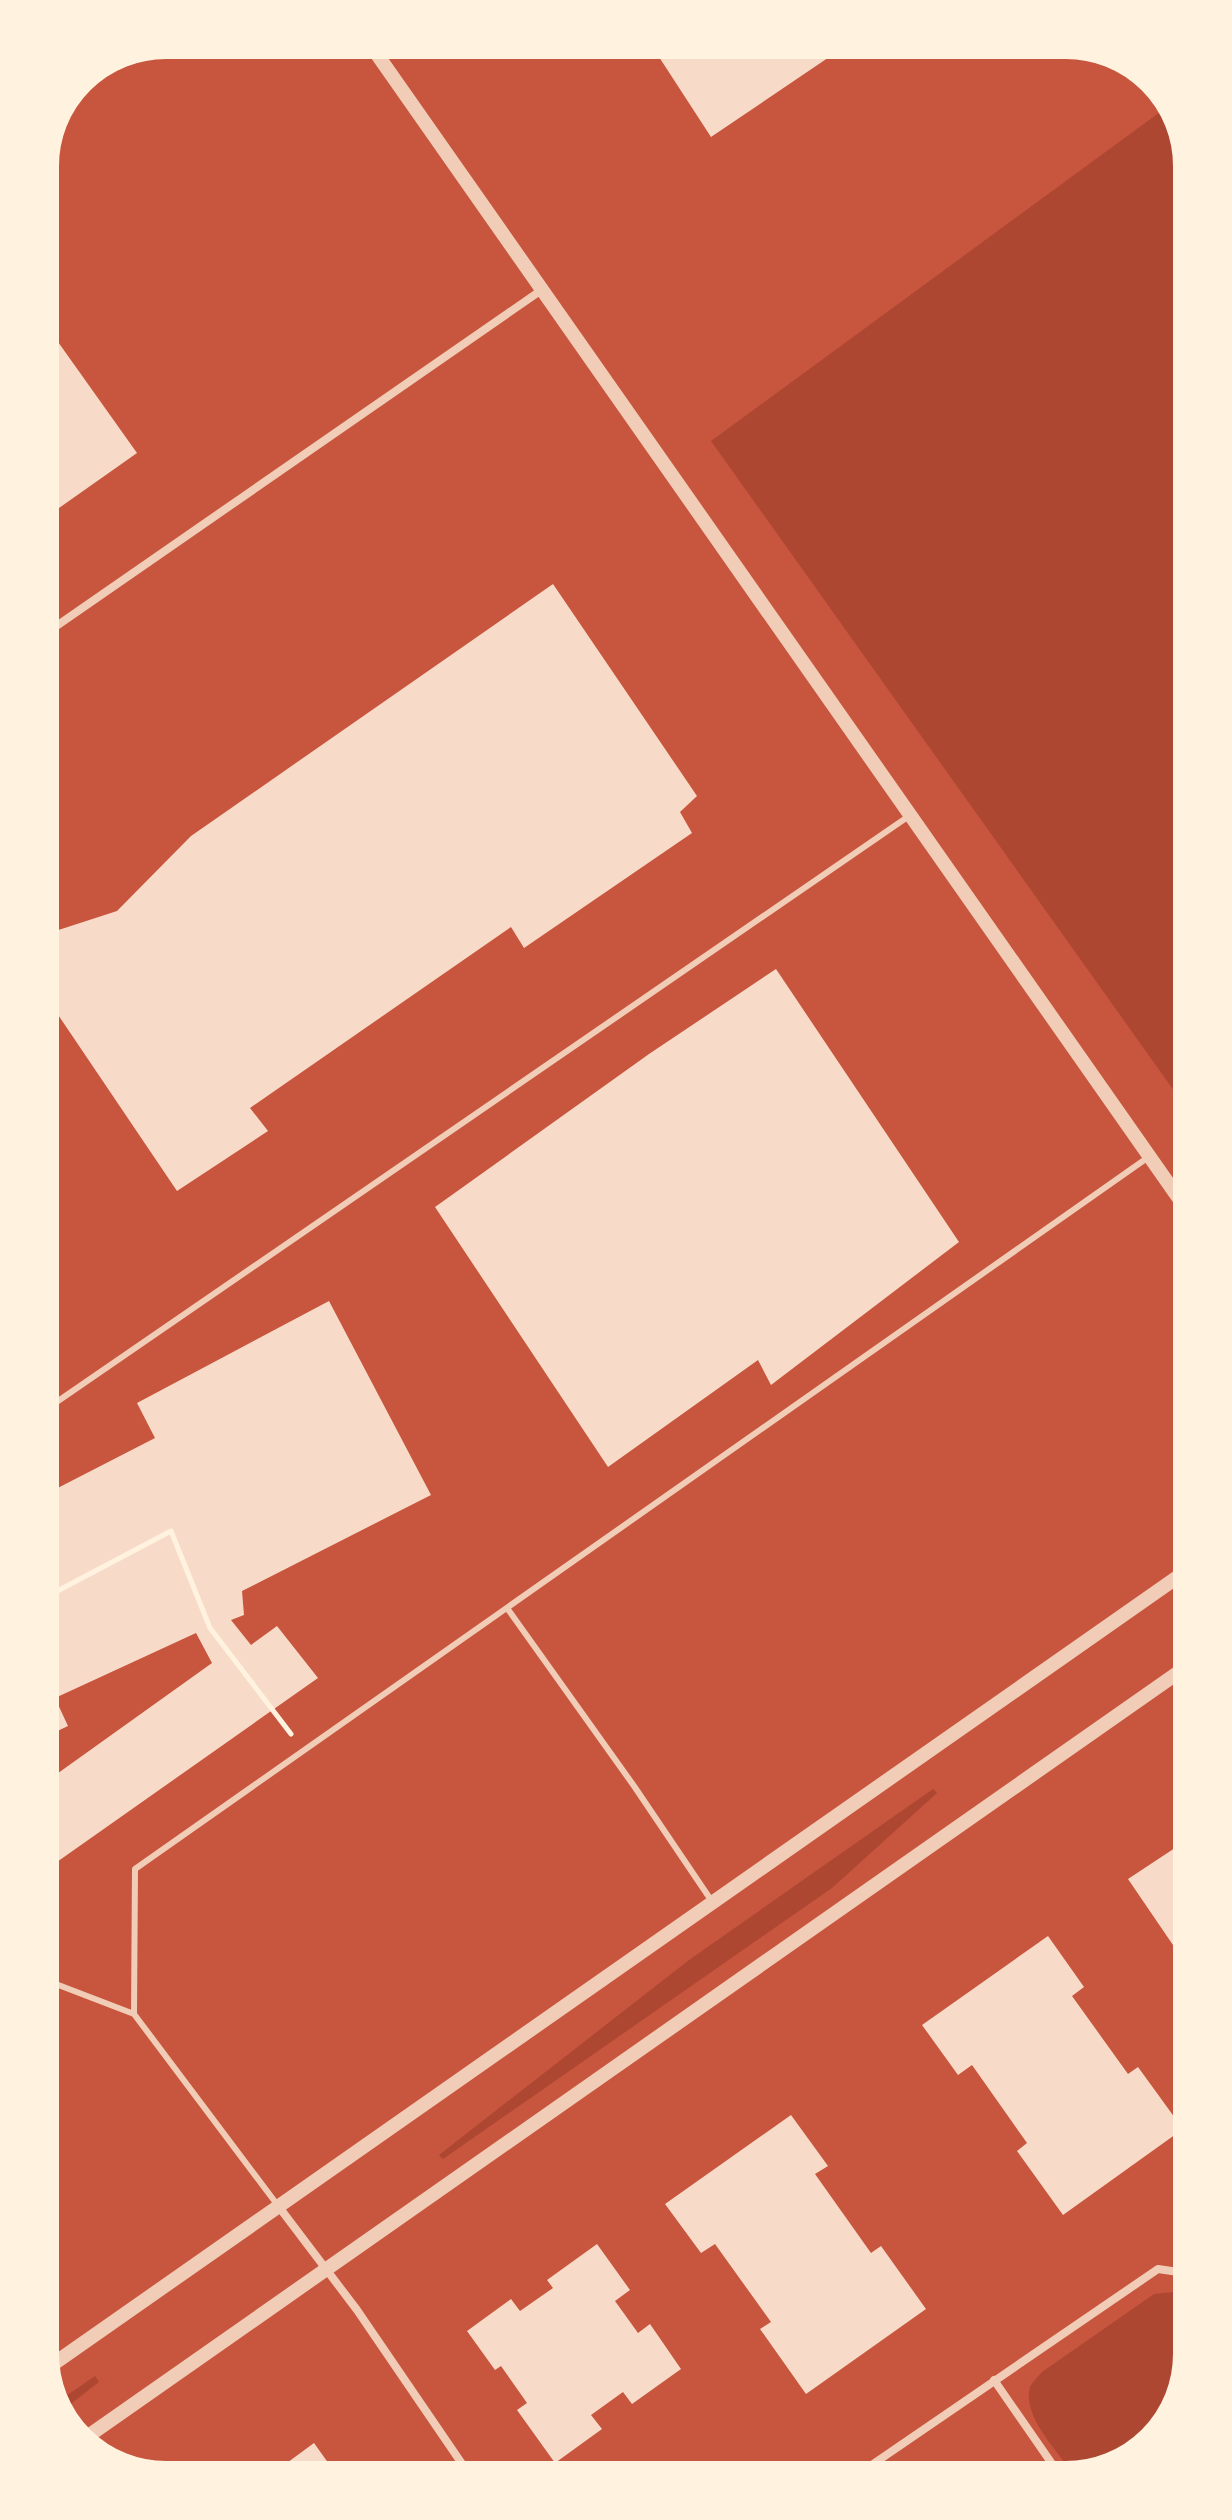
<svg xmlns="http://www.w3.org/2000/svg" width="1232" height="2520" font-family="'Roboto Condensed',sans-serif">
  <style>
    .green { fill: #ae4732 }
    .building { fill: #f7dbc8 }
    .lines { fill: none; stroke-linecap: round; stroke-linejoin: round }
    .path { stroke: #fff3e0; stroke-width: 5 }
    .service { stroke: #f1ccb7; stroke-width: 6 }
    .minor { stroke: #f1ccb7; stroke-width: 8 }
    .tertiary { stroke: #f1ccb7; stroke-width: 14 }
    .rim { fill: none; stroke: #fff3e0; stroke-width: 10 }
  </style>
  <rect width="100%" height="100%" fill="#c8553d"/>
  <path class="green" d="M1171,104L1183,118L1187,1109L711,441Z
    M933,1789L937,1793L832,1888L443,2159L439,2155L689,1960Z
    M1174,2292L1192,2296V2354L1170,2424L1114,2471H1071C1057,2450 1022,2416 1030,2387C1032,2383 1038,2376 1042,2372L1154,2294Z
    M95,2376L99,2382L59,2413L53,2405Z"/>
  <path class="building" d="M648,40H845L847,45L711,137Z
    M906,40H938L915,56Z
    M41,318L137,453L42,520Z
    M553,584L697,796L680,812L692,833L524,948L511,927L250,1108L268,1131L177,1191L44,994L43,935L117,911L191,836Z
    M776,969L959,1242L771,1385L758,1360L608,1467L435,1207L649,1054Z
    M329,1301L431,1495L242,1591L244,1615L231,1620L251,1645L277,1626L318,1678L47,1869V1781L212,1663L196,1633L55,1698L68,1726L47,1736L46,1494L155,1438L137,1403Z
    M1181,1844L1190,1856V1970L1128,1879Z
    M1048,1936L1084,1987L1072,1996L1128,2074L1138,2067L1183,2129L1063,2215L1017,2151L1027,2143L972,2065L958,2075L922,2025Z
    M791,2115L828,2166L815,2174L871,2253L881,2246L926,2309L806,2394L760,2329L771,2322L715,2244L701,2253L665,2204Z
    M597,2244L630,2290L615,2301L638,2333L650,2324L681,2369L632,2404L623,2392L591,2415L602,2429L555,2463L517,2410L527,2403L501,2366L495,2370L467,2331L511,2299L520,2311L553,2288L547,2280Z
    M314,2443L339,2478L265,2479Z"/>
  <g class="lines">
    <path class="path" d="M46,1597L171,1531L210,1628L291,1734"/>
    <path class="service" d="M45,1410L909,816
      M507,1608L634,1786L713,1903
      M48,1981L134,2014L135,1869L1150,1156
      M134,2014L279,2207"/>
    <path class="minor" d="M42,636L543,289
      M279,2207L357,2310L471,2477
      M994,2380L1057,2471
      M860,2473L1158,2269L1192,2274"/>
    <path class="tertiary" d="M367,40L1187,1210
      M49,2367L1189,1569
      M81,2441L1189,1665"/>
  </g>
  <path d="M0 0H1232V2520H0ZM166 54H1066A112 112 0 0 1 1178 166V2354A112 112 0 0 1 1066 2466H166A112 112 0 0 1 54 2354V166A112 112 0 0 1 166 54Z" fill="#fff3e0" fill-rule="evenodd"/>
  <path class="rim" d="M166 54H1066A112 112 0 0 1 1178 166V2354A112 112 0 0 1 1066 2466H166A112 112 0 0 1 54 2354V166A112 112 0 0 1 166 54Z"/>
</svg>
